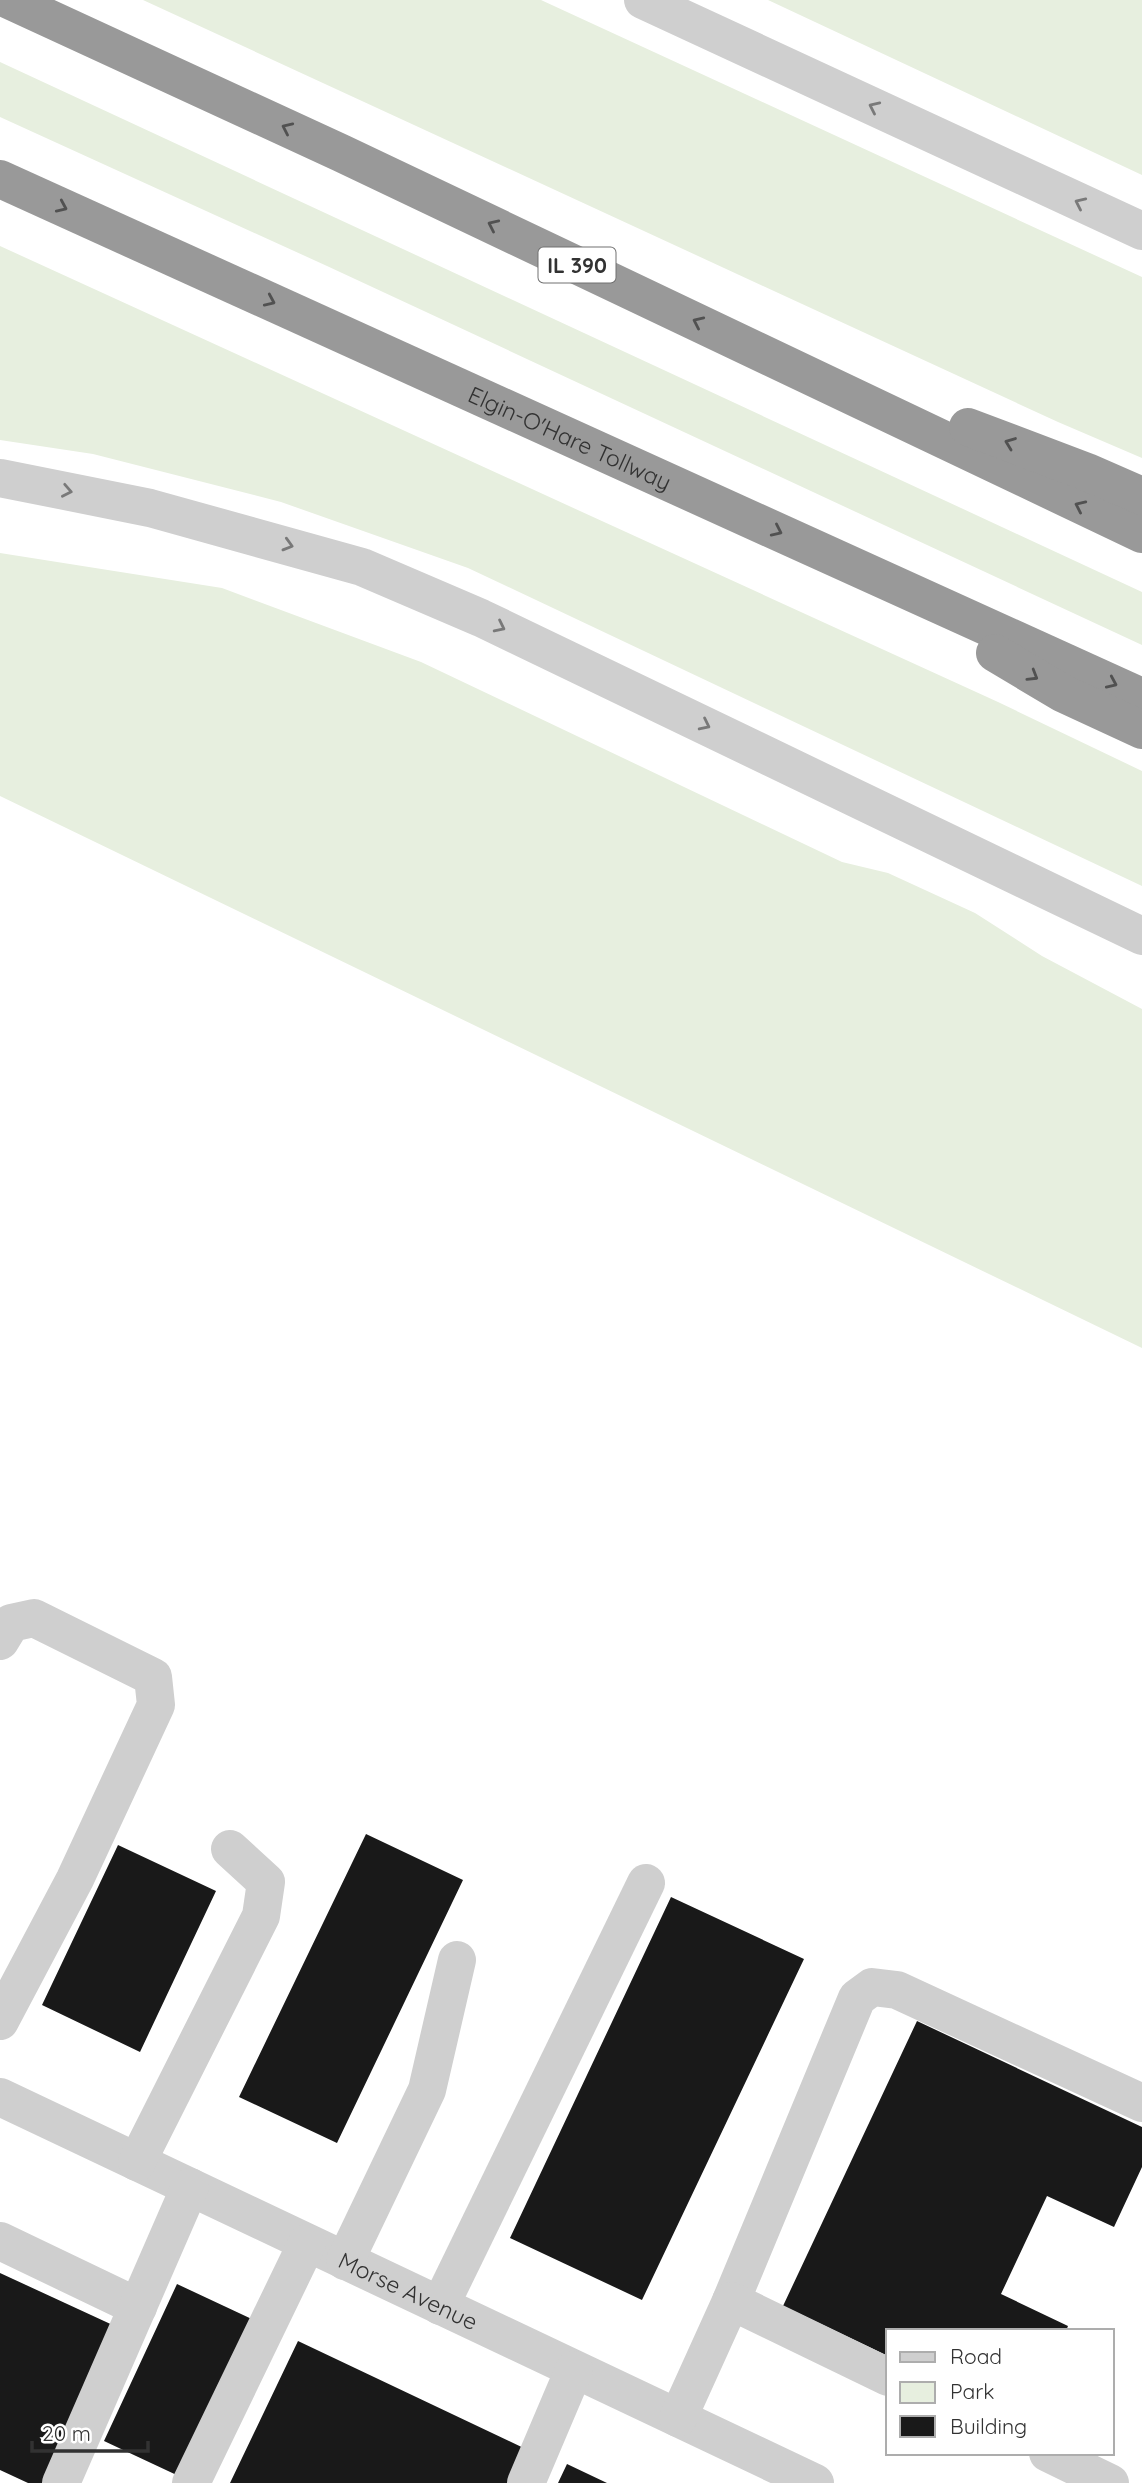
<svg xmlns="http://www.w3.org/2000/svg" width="1142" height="2483" font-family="Quicksand,sans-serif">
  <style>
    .green { fill: #e7efdf }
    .building { fill: #191919 }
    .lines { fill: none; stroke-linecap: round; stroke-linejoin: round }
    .minor { stroke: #cfcfcf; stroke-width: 38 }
    .highway { stroke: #999; stroke-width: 38 }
    .oneway { stroke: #797979 }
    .oneway2 { stroke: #515151 }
    .labels { text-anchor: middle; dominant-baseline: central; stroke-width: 7; stroke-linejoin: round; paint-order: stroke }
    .shield { fill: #fff; stroke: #707070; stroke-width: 2 }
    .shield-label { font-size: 21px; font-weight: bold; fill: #323232 }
    .street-label { font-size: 23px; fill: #323232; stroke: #fff }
  </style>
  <rect width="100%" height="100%" fill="#fff"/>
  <path class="green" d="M143,0H541L1142,277V458L1058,422Z
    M768,0H1142V175Z
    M0,62L1142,592V645L327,266L0,117Z
    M0,246L998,702L1142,771V886L468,568L281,502L93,454L0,440Z
    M0,553L222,588L421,662L842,862L888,873L975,913L1042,956L1142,1009V1348L0,796Z"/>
  <path class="building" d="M366,1834L463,1880L337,2143L239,2097Z
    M118,1845L216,1891L140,2052L42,2005Z
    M671,1897L804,1959L642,2300L510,2238Z
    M917,2021L1142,2127V2167L1114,2227L1047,2196L1001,2294L1068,2326L1066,2331H888V2356L783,2306Z
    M0,2273L117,2327L44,2483H28L0,2470Z
    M177,2284L256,2321L183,2478L104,2441Z
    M298,2341L532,2452L518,2483H230Z
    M567,2464L607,2483H558Z"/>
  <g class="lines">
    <g class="minor">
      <path d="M643,0L1142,231"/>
      <path d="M0,478L150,508L362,567L481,618L1142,936"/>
      <path d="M0,1641L11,1623L34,1618L153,1677L156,1705L75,1879L0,2021"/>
      <path id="s1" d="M0,2097L815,2483"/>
      <path d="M137,2162L261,1916L266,1882L230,1849"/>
      <path d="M0,2241L138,2307"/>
      <path d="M345,2261L427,2090L457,1960"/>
      <path d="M731,2301L857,1998L872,1987L897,1990L1142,2103"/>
      <path d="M440,2306L646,1883"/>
      <path d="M678,2418L731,2301L888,2377"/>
      <path d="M1048,2453L1110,2483"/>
      <path d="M61,2483L190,2187"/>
      <path d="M191,2483L307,2243"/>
      <path d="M526,2483L574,2370"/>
    </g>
    <g class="highway">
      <path d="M9,0L341,153L1142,534"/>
      <path id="s2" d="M0,179L1142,697"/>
      <path d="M968,427L1087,472L1142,496"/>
      <path d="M995,653L1062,693L1142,730"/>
    </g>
  </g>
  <defs><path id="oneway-chevron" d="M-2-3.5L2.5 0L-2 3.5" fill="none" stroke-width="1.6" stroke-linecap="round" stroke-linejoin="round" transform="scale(1.75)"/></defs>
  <g class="oneway">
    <use href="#oneway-chevron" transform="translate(874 107) rotate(-155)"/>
    <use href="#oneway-chevron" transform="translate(1080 203) rotate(-155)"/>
    <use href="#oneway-chevron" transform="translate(67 491) rotate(11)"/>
    <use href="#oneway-chevron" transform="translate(288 545) rotate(16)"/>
    <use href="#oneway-chevron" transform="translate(500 627) rotate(26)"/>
    <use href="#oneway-chevron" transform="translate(705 725) rotate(26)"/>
  </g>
  <g class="oneway2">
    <use href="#oneway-chevron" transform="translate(287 128) rotate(-155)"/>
    <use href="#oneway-chevron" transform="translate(62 207) rotate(24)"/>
    <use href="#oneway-chevron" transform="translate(493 225) rotate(-155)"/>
    <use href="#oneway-chevron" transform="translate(270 301) rotate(24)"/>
    <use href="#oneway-chevron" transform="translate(698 322) rotate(-155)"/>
    <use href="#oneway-chevron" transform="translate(1010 443) rotate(-159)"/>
    <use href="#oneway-chevron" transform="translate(1080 506) rotate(-155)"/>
    <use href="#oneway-chevron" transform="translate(777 531) rotate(25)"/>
    <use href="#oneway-chevron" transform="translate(1033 676) rotate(31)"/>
    <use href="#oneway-chevron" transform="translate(1112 683) rotate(24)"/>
  </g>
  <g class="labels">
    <rect class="shield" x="538.5" y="247.5" width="77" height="35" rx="5"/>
    <g class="shield-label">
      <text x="577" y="265">IL 390</text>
    </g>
    <g class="street-label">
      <text stroke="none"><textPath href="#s2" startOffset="626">Elgin-O'Hare Tollway</textPath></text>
      <text stroke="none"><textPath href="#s1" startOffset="452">Morse Avenue</textPath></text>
    </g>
  </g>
  <rect x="886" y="2329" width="228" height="126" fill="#ffffff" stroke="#adadad" stroke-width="2"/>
  <rect x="900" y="2352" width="35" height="10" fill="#cfcfcf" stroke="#adadad" stroke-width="2"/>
  <text x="950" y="2364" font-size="21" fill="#323232">Road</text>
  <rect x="900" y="2382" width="35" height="21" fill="#e7efdf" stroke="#adadad" stroke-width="2"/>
  <text x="950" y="2399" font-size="21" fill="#323232">Park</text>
  <rect x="900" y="2416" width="35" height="21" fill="#191919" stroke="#adadad" stroke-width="2"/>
  <text x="950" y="2434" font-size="21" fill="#323232">Building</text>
  <path d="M32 2441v10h116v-10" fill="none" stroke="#323232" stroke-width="3.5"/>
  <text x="42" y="2441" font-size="21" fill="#323232" stroke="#ffffff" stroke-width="5" paint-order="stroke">20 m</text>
</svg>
